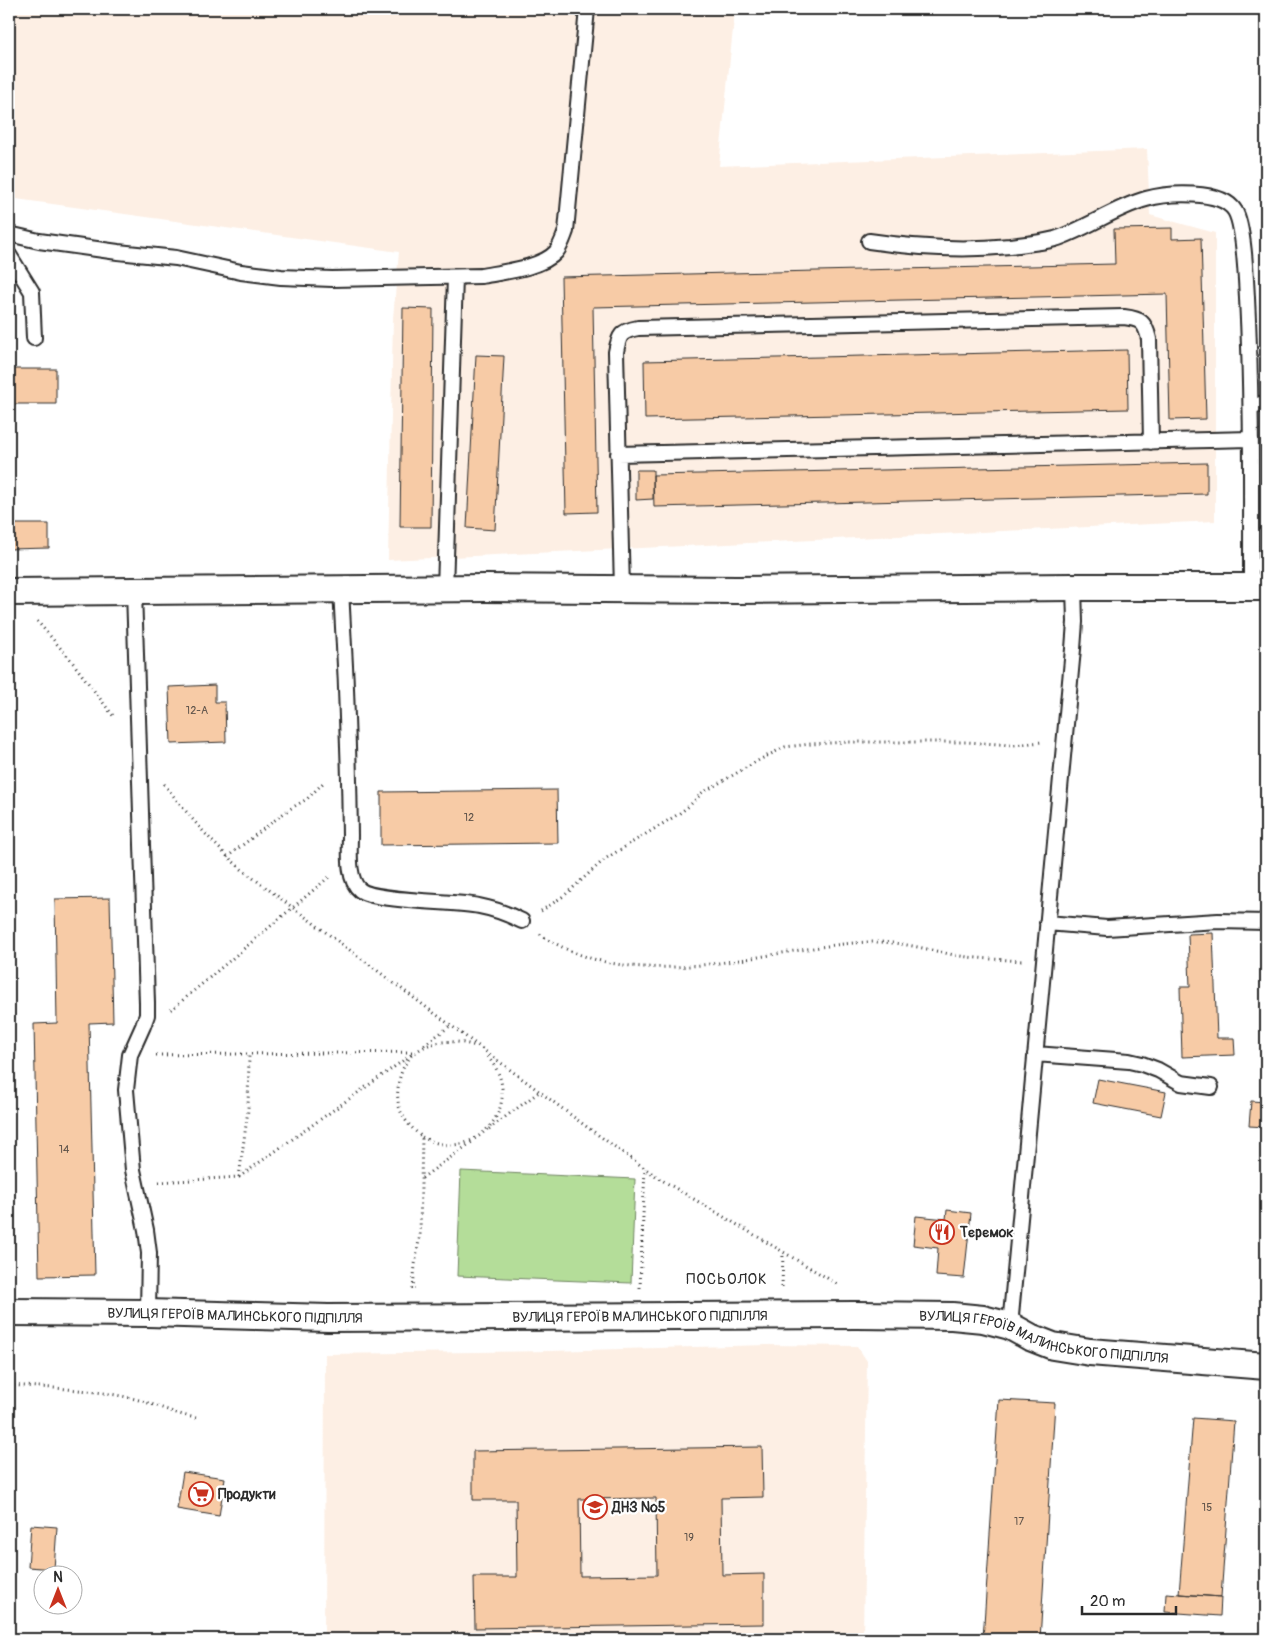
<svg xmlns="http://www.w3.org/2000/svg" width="1275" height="1648" font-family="Pangolin,sans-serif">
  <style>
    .built { fill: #fdefe4 }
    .green { fill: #b4dd99; stroke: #708462 }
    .building { fill: #f7cba6; stroke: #2b2b2b; fill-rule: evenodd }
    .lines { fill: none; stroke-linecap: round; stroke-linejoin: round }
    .service-casing { stroke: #2b2b2b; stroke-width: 18 }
    .minor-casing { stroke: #2b2b2b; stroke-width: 30 }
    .path { stroke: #2b2b2b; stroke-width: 3; stroke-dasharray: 1 4; stroke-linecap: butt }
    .service { stroke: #fff; stroke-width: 14 }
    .minor { stroke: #fff; stroke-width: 26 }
    .labels { text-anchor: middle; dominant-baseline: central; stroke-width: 4.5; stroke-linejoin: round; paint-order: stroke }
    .number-label { font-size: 11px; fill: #5e534a }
    .poi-label { font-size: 14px; font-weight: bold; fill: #2b2b2b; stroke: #fff; text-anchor: start }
    .street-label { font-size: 14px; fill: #2b2b2b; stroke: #fff }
    .neighbourhood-label { font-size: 15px; letter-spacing: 1px; fill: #2b2b2b; stroke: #fff }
  </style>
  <rect width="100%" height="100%" fill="#fff"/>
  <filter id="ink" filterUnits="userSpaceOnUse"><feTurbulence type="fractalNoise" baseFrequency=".02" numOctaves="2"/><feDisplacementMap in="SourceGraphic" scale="10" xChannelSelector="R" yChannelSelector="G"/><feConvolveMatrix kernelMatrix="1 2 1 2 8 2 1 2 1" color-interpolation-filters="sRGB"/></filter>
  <g filter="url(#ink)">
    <path class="built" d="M9,9H735L719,166L1147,149L1150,215L1215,233V521L388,560L393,318L399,252L9,198Z
      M767,1345L857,1346L867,1361L863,1639H324L325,1354L549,1351Z"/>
    <path class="green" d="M461,1171L635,1179L631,1283L457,1276Z"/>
    <path class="building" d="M1172,228V239L1201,238L1206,419L1170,420L1167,294L593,307L597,512L566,513L561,277L1115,264L1114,229Z
      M403,308L433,309L431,527H400Z
      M1127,350L1128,409L645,419L644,361Z
      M476,355L504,356L495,530L467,528Z
      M12,369H56V404H13Z
      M1207,463V494L654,507L653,475Z
      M636,470H653V499L636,500Z
      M9,524H49V548L9,549Z
      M215,685V702H225L226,742L171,744L169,687Z
      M557,790L558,843L381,845V792Z
      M110,898L113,1022L89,1023L95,1275L39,1276L34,1024L57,1023L55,899Z
      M1213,933L1217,1038H1234L1235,1055L1182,1057L1180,987H1190L1188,934Z
      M1098,1079L1166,1092L1161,1116L1093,1103Z
      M1251,1101L1266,1102V1127L1249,1126Z
      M947,1210L971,1213L964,1278L936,1276L938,1248L913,1245L916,1216L946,1219Z
      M999,1400L1055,1403L1040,1639H983Z
      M1193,1418L1234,1421L1221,1597L1179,1594Z
      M762,1447L763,1497L721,1498L722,1575L764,1574V1624L475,1628L474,1577H517L516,1500H473V1451ZM656,1498L657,1575L580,1576L579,1499Z
      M183,1472L225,1478L219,1516L177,1509Z
      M31,1525L57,1527L54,1569L28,1567Z
      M1166,1593L1221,1597L1220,1616L1165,1612Z"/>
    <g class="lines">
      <defs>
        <path id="service" d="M9,234L39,241L118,252L176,258L241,272L281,277L332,279L481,276C502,272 542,268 556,252C561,246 563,239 566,231L587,9
          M869,241C916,248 962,251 1010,246C1024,244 1040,243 1055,239C1086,229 1114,208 1146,199C1167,193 1222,189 1235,211C1244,226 1246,279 1247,298C1252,394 1251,491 1251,587
          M9,255L32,292L34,338
          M1251,408L1266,402
          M618,454L1251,439
          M341,589C346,671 349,753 350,835C350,850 347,880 360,890C375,902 455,901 479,906C495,909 508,914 522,921
          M445,589L455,277
          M622,589L616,352C619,335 621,331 638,328L1124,317C1141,319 1145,322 1149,339L1151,442
          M134,591L147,1003V1015L143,1026L130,1055L126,1090L133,1170L146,1230L149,1253L148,1313
          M1047,923L1107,928L1218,921L1266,922
          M1035,1054L1129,1061L1142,1064L1158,1070L1181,1083L1211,1087
          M1010,1326L1073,649L1075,622L1074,587"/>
        <g id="minor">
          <path d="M9,592L486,588L737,590L1074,587H1266"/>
          <path id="s1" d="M9,1312L148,1313L328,1318L856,1315L952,1316L983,1319L1010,1326L1030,1337L1053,1346L1090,1352L1266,1366"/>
        </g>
      </defs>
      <use href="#service" class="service-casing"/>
      <use href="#minor" class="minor-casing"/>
      <path class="path" d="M37,621L70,659L114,717
        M164,784C189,816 214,846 245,872L587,1127L660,1179L839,1285
        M227,857L288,810L307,799L325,781
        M541,911L565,895L605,859L677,815L689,806L702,793L761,759L785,747L811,744L848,742H967L1014,745L1042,742
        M540,934C637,1001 763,947 869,942C898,941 926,949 954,955C976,959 999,959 1022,961
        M171,1010L329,877
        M424,1045L450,1026
        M156,1055L414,1052
        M489,1129L539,1092
        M422,1137C432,1142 441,1145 452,1145C481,1144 505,1117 502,1088C501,1075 494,1063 485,1054
        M239,1177L248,1110L249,1053
        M422,1178L472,1142
        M159,1182L239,1177L411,1055
        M782,1287L783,1253
        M640,1288L645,1168
        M413,1289L415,1265L420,1234L422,1137C414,1130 407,1124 402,1114C398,1107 397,1097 398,1088C402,1046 439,1034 475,1046
        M9,1385C49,1388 91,1389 131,1398C153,1403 173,1414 196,1418"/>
      <use href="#service" class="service"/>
      <use href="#minor" class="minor"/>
    </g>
  </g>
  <defs>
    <symbol id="restaurant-ring" viewBox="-11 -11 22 22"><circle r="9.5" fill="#fff" stroke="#c8321e" stroke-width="1.5"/><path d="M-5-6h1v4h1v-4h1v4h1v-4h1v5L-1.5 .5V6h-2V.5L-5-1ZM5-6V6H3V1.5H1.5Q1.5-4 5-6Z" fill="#c8321e"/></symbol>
    <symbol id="supermarket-ring" viewBox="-11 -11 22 22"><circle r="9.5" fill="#fff" stroke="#c8321e" stroke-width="1.5"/><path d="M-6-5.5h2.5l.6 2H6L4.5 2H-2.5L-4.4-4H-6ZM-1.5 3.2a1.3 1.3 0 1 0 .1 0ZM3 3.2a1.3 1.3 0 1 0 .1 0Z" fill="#c8321e"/></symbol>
    <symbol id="school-ring" viewBox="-11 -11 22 22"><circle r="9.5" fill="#fff" stroke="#c8321e" stroke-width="1.5"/><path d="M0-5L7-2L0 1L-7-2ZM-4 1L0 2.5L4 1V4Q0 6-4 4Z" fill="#c8321e"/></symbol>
  </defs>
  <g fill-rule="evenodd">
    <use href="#restaurant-ring" x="928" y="1218" width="28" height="28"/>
    <use href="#supermarket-ring" x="187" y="1480" width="28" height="28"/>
    <use href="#school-ring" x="581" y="1493" width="28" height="28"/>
  </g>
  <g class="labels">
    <g class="number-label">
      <text x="197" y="710">12-А</text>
      <text x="469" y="817">12</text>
      <text x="64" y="1149">14</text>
      <text x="1207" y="1507">15</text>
      <text x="1019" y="1521">17</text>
      <text x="689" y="1537">19</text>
    </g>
    <g class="poi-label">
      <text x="960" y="1232">Тєрємок</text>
      <text x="218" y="1494">Продукти</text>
      <text x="612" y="1507">ДНЗ №5</text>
    </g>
    <g class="street-label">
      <text stroke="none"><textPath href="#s1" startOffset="226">ВУЛИЦЯ ГЕРОЇВ МАЛИНСЬКОГО ПІДПІЛЛЯ</textPath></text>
      <text stroke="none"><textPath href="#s1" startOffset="631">ВУЛИЦЯ ГЕРОЇВ МАЛИНСЬКОГО ПІДПІЛЛЯ</textPath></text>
      <text stroke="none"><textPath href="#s1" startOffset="1038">ВУЛИЦЯ ГЕРОЇВ МАЛИНСЬКОГО ПІДПІЛЛЯ</textPath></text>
    </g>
    <g class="neighbourhood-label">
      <text x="727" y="1279">ПОСЬОЛОК</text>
    </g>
  </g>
  <rect width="1275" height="1648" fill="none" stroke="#fff" stroke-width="30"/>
  <rect x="15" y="15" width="1245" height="1618" fill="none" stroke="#2b2b2b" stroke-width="2" filter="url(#ink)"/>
  <g transform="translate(58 1590)"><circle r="24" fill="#ffffff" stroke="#aaaaaa"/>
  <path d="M0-4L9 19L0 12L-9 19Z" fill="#c8321e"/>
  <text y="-8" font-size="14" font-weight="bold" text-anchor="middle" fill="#2b2b2b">N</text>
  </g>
  <path d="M1082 1606v8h94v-8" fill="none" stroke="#2b2b2b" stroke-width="2.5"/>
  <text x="1090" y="1606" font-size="15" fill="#2b2b2b" stroke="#ffffff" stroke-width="4" paint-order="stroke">20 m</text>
</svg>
